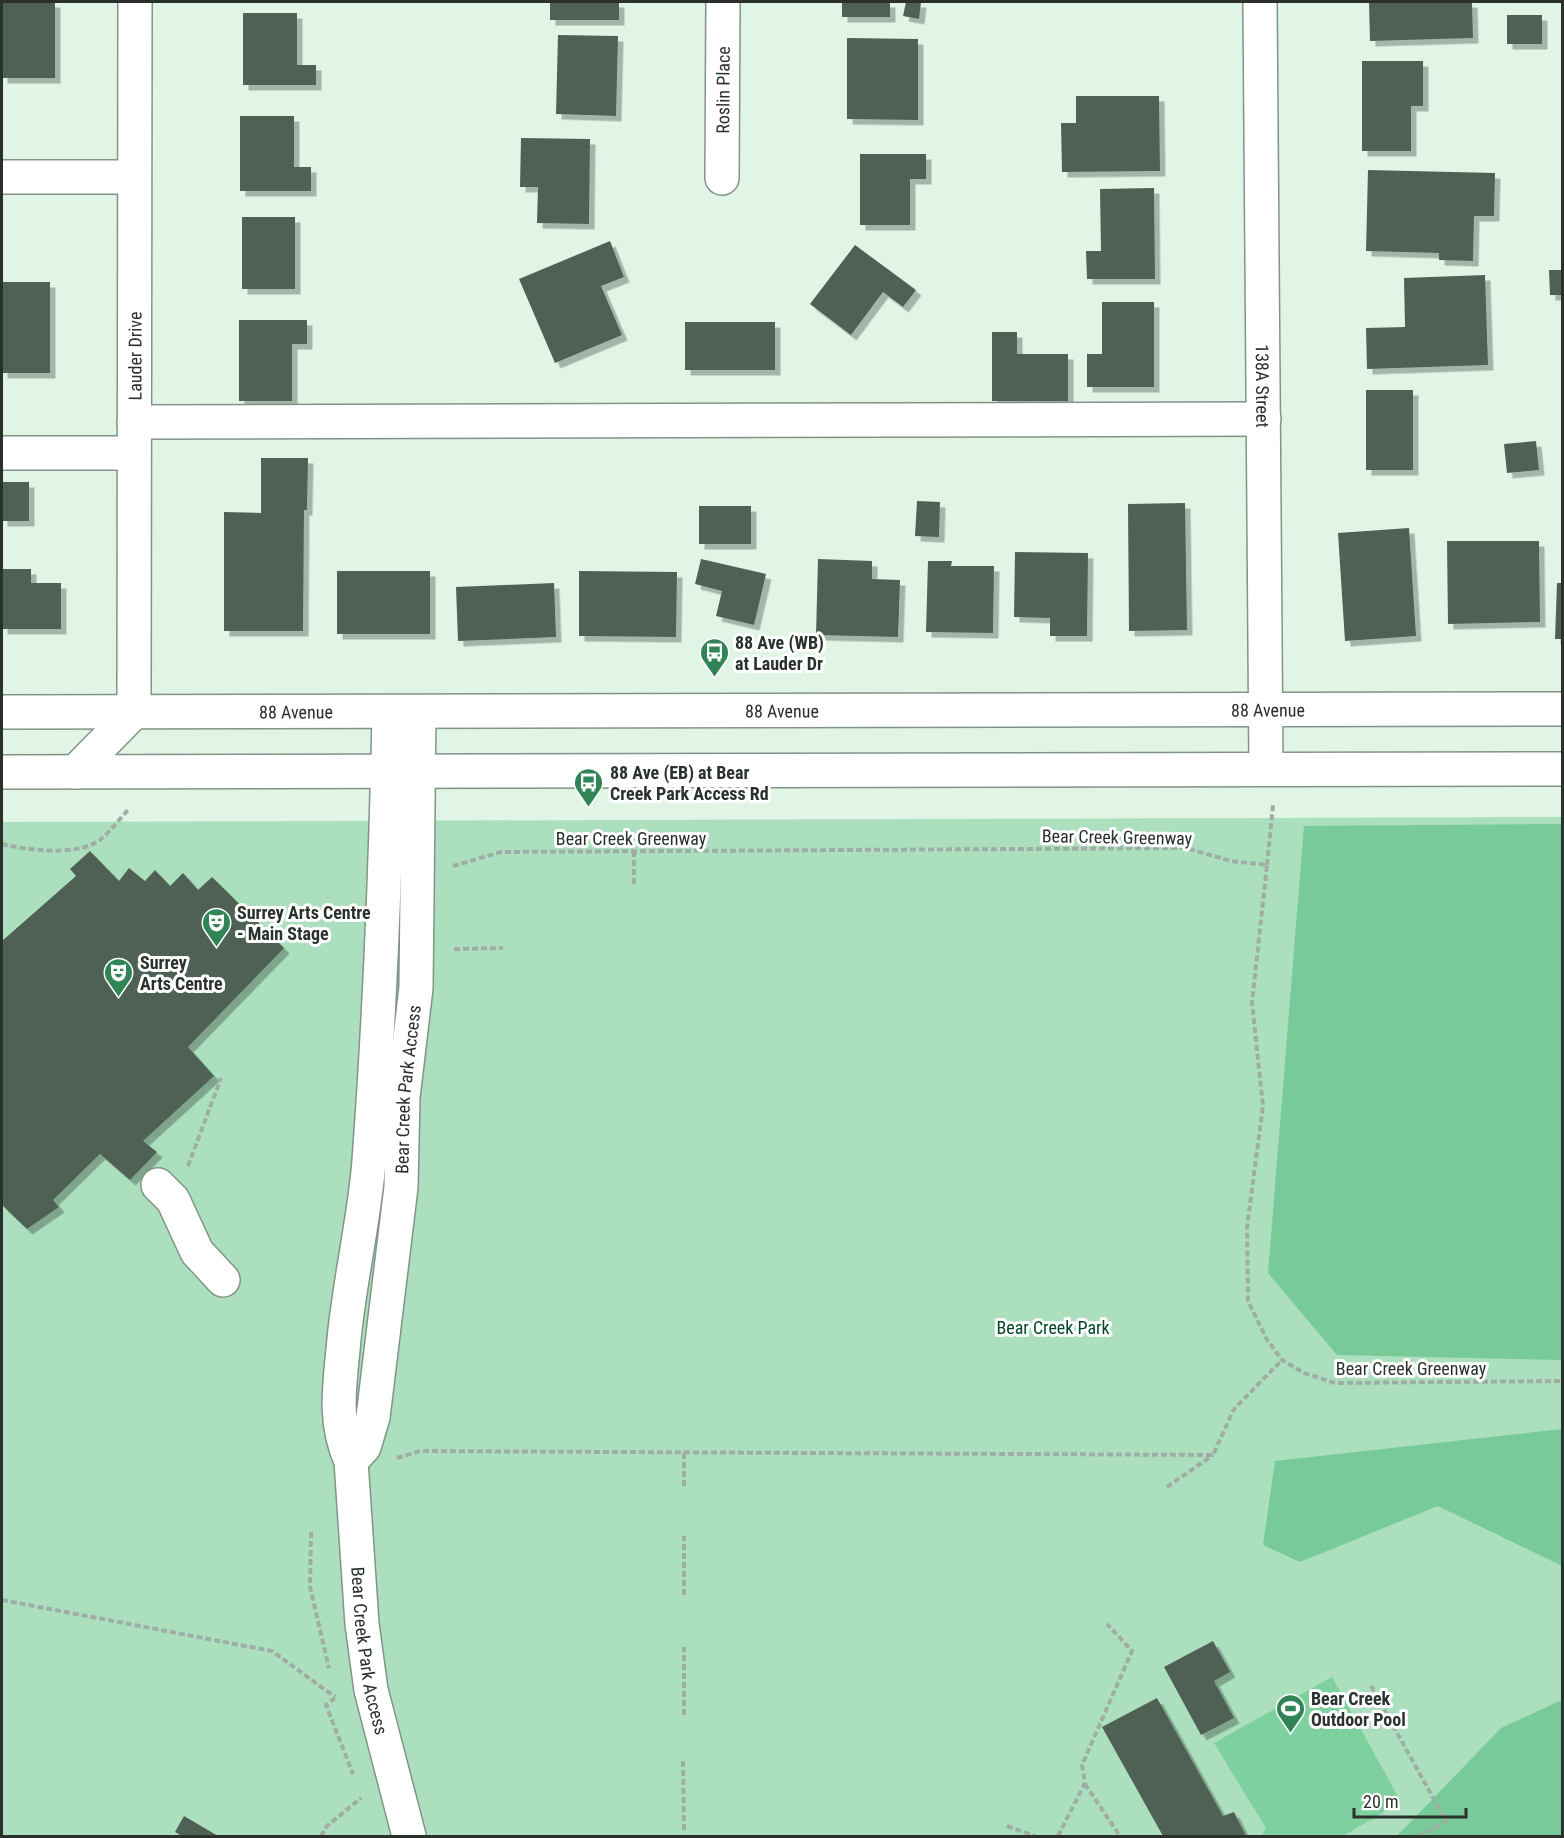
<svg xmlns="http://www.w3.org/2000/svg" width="1564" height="1838" font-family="'Roboto Condensed',sans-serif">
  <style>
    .green { fill: #acdfbe }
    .forest { fill: #78cb98 }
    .water { fill: #7ed09e }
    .building { fill: #4f6155; filter: url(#shadow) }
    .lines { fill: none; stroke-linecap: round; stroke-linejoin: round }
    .minor-casing { stroke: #819487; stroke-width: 36 }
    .major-casing { stroke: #819487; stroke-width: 36 }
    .path { stroke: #9faea4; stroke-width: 4; stroke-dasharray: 6 3; stroke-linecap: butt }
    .minor { stroke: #fff; stroke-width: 33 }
    .major { stroke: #fff; stroke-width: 33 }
    .labels { text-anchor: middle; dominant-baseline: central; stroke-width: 6; stroke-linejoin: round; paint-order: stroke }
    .street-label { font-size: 18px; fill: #2a312c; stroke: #fff }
    .poi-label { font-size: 18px; font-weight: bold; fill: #2a312c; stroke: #fff; text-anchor: start }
    .park-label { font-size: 18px; fill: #014727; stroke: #fff }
  </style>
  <defs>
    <filter id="shadow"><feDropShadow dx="5.5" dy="5.5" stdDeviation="0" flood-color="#0004"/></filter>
  </defs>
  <rect width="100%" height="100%" fill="#e1f5e7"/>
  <path class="green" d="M1562,817V1836H2V822Z"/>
  <path class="forest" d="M1562,824V1360L1337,1355L1268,1273L1304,826Z
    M1562,1429V1566L1438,1506L1300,1562L1263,1545L1275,1461Z
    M1562,1700V1836H1397L1501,1728Z"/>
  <path class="water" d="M1332,1677L1401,1802L1343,1836H1262L1266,1828L1214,1743Z"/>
  <path class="building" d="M2,2H55V78H2Z
    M550,2H619V20H550Z
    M842,2H890V17H842Z
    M906,2H921L919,19L903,16Z
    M1369,2H1472L1473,38L1370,41Z
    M243,13H297V65H316V85H243Z
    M1507,15H1542V44H1507Z
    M558,35L618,36L616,116L556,114Z
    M847,38L918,39V120L847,119Z
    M1362,61H1423V106H1411V151H1362Z
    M1076,96H1159L1160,171L1062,172L1061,123H1076Z
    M240,116H294V167H311V191H240Z
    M521,138L590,139L589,224L537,223L538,187H520Z
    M860,154H926V179H910V225H860Z
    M1368,170L1495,173L1494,216H1474L1473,261L1439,260V253L1366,251Z
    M1154,188L1155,279H1087L1086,251H1101L1100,189Z
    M242,217H295V289H242Z
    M610,241L624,277L601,286L622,335L555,363L519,279Z
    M855,245L916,290L903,307L883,292L851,335L810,304Z
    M1549,270H1562V295H1550Z
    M1485,275L1488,365L1367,369L1366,328L1405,327L1404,278Z
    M2,282H50V373H2Z
    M1102,302H1154V387H1087V354H1102Z
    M239,320H307V344H292V401H239Z
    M685,322H775V370H685Z
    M992,332H1017V354H1068V401H992Z
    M1366,390H1413V470H1366Z
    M1536,441L1539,470L1507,473L1504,444Z
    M261,458H308L307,510H304L303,631H224V512L261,513Z
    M2,482H29V521H2Z
    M917,501L940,502L939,537L915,536Z
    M1185,503L1187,630L1129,631L1128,504Z
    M699,506H751V544H699Z
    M1409,528L1416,636L1345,641L1338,533Z
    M1447,541H1539L1540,622L1448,624Z
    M1015,552L1088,553L1087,636H1050V618L1014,617Z
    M701,559L766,574L754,625L716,616L722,591L695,584Z
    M818,559L872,561V579L900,580L898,637L816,635Z
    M928,561H952L951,566H994L993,633L926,632Z
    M2,569H31V583H61V629H2Z
    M337,571H430V634H337Z
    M579,571L677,572L676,637L579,636Z
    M554,583L556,637L458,641L456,587Z
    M1557,583H1562V639H1555Z
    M90,851L119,881L129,868L145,881L155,870L170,886L183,873L198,890L212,877L284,948L188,1047L214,1076L143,1141L157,1152L130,1180L100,1154L53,1200L59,1207L27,1229L2,1205V941L76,876L70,869Z
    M1213,1641L1230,1672L1214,1681L1234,1718L1201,1735L1164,1667Z
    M1157,1698L1223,1816L1234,1812L1246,1836H1163L1102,1727Z
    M184,1816L218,1836H182L175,1832Z"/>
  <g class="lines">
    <defs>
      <g id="minor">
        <path id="s1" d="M1260,2L1266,769"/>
        <path d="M2,177H134"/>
        <path id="s2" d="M722,178L723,2"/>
        <path d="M134,422L1264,419"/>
        <path d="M2,453H134"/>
        <path id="s3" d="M134,712L135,2"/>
        <path id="s4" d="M389,712C386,862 380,1011 369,1161C364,1224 348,1286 343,1350C339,1389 334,1424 351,1461L362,1624L371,1690L409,1836"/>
        <path d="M158,1185L173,1200L197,1252L223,1280"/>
        <path id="s5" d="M351,1461L364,1447L373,1417L401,1187L403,1097L416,988L419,712"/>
      </g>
      <g id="major">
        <path id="s6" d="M2,712L1562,709"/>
        <path d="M2,772L1562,769"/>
        <path d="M75,772L134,712"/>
      </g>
    </defs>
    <use href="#minor" class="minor-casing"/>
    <use href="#major" class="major-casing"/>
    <path class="path" d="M2,844C28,850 76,857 100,840C110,832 120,818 129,809
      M1267,865L1273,805
      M453,866L501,852L1186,848L1231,861L1267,865L1252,1003L1263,1106L1247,1227L1248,1301L1266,1338L1282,1360L1304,1373L1335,1383L1562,1381
      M634,884V852
      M454,949L503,948
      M188,1166L221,1078
      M684,1453V1487
      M397,1458L420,1451L1213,1455L1234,1409L1282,1360
      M1167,1487L1213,1455
      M311,1532L310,1587L329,1668
      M684,1595V1536
      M2,1600L272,1651L335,1697
      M1371,1686L1446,1821L1420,1836
      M335,1698L326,1705L353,1774
      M684,1715V1647
      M683,1761L684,1831
      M1085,1784L1120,1836
      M1007,1826L1035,1836
      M321,1836L327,1826L361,1798
      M1058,1836L1085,1783L1082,1765L1132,1651L1107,1624"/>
    <use href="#minor" class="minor"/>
    <use href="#major" class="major"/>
  </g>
  <defs>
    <symbol id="bus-pin" viewBox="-11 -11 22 30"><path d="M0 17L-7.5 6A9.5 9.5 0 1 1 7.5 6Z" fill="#308456" stroke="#fff"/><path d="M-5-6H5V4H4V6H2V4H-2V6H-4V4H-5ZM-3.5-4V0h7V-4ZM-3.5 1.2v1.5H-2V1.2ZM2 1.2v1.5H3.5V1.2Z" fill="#fff"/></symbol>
    <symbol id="theatre-pin" viewBox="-11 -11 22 30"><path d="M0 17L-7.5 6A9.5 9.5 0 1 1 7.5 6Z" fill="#308456" stroke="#fff"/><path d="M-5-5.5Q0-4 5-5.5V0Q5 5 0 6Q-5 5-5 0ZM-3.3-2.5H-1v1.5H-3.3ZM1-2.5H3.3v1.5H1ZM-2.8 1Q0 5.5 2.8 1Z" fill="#fff"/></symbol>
    <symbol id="stadium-pin" viewBox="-11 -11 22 30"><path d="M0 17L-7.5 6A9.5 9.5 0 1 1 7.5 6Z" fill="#308456" stroke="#fff"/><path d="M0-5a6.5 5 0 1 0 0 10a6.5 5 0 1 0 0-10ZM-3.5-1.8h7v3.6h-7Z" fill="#fff"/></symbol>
  </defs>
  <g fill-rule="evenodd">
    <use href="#bus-pin" x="698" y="636" width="33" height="45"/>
    <use href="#bus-pin" x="572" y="766" width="33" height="45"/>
    <use href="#theatre-pin" x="200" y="906" width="33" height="45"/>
    <use href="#theatre-pin" x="102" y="956" width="33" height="45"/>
    <use href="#stadium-pin" x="1274" y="1692" width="33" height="45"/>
  </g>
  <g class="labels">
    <g class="street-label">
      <text stroke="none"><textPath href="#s2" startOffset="88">Roslin Place</textPath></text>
      <text stroke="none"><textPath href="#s3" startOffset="356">Lauder Drive</textPath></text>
      <text stroke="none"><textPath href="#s1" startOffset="384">138A Street</textPath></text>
      <text stroke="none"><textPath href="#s6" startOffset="1266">88 Avenue</textPath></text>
      <text stroke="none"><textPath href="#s6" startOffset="780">88 Avenue</textPath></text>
      <text stroke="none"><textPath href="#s6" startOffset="294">88 Avenue</textPath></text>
      <text transform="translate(1117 837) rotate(1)">Bear Creek Greenway</text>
      <text x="631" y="838">Bear Creek Greenway</text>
      <text stroke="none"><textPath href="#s5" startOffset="380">Bear Creek Park Access</textPath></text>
      <text x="1411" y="1368">Bear Creek Greenway</text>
      <text stroke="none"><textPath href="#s4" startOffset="944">Bear Creek Park Access</textPath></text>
    </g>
    <g class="poi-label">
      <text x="735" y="642">88 Ave (WB)<tspan x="735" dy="21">at Lauder Dr</tspan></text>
      <text x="610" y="772">88 Ave (EB) at Bear<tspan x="610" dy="21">Creek Park Access Rd</tspan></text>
      <text x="237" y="912">Surrey Arts Centre<tspan x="237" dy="21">- Main Stage</tspan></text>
      <text x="140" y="962">Surrey<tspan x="140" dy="21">Arts Centre</tspan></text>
      <text x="1311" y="1698">Bear Creek<tspan x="1311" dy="21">Outdoor Pool</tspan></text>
    </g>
    <g class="park-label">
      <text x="1053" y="1327">Bear Creek Park</text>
    </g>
  </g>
  <rect width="1564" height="1838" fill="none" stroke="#2a312c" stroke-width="6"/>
  <path d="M1354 1808v9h112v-9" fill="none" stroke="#2a312c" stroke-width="3"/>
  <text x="1363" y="1808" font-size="18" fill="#2a312c" stroke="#ffffff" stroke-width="4.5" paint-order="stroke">20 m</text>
</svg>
